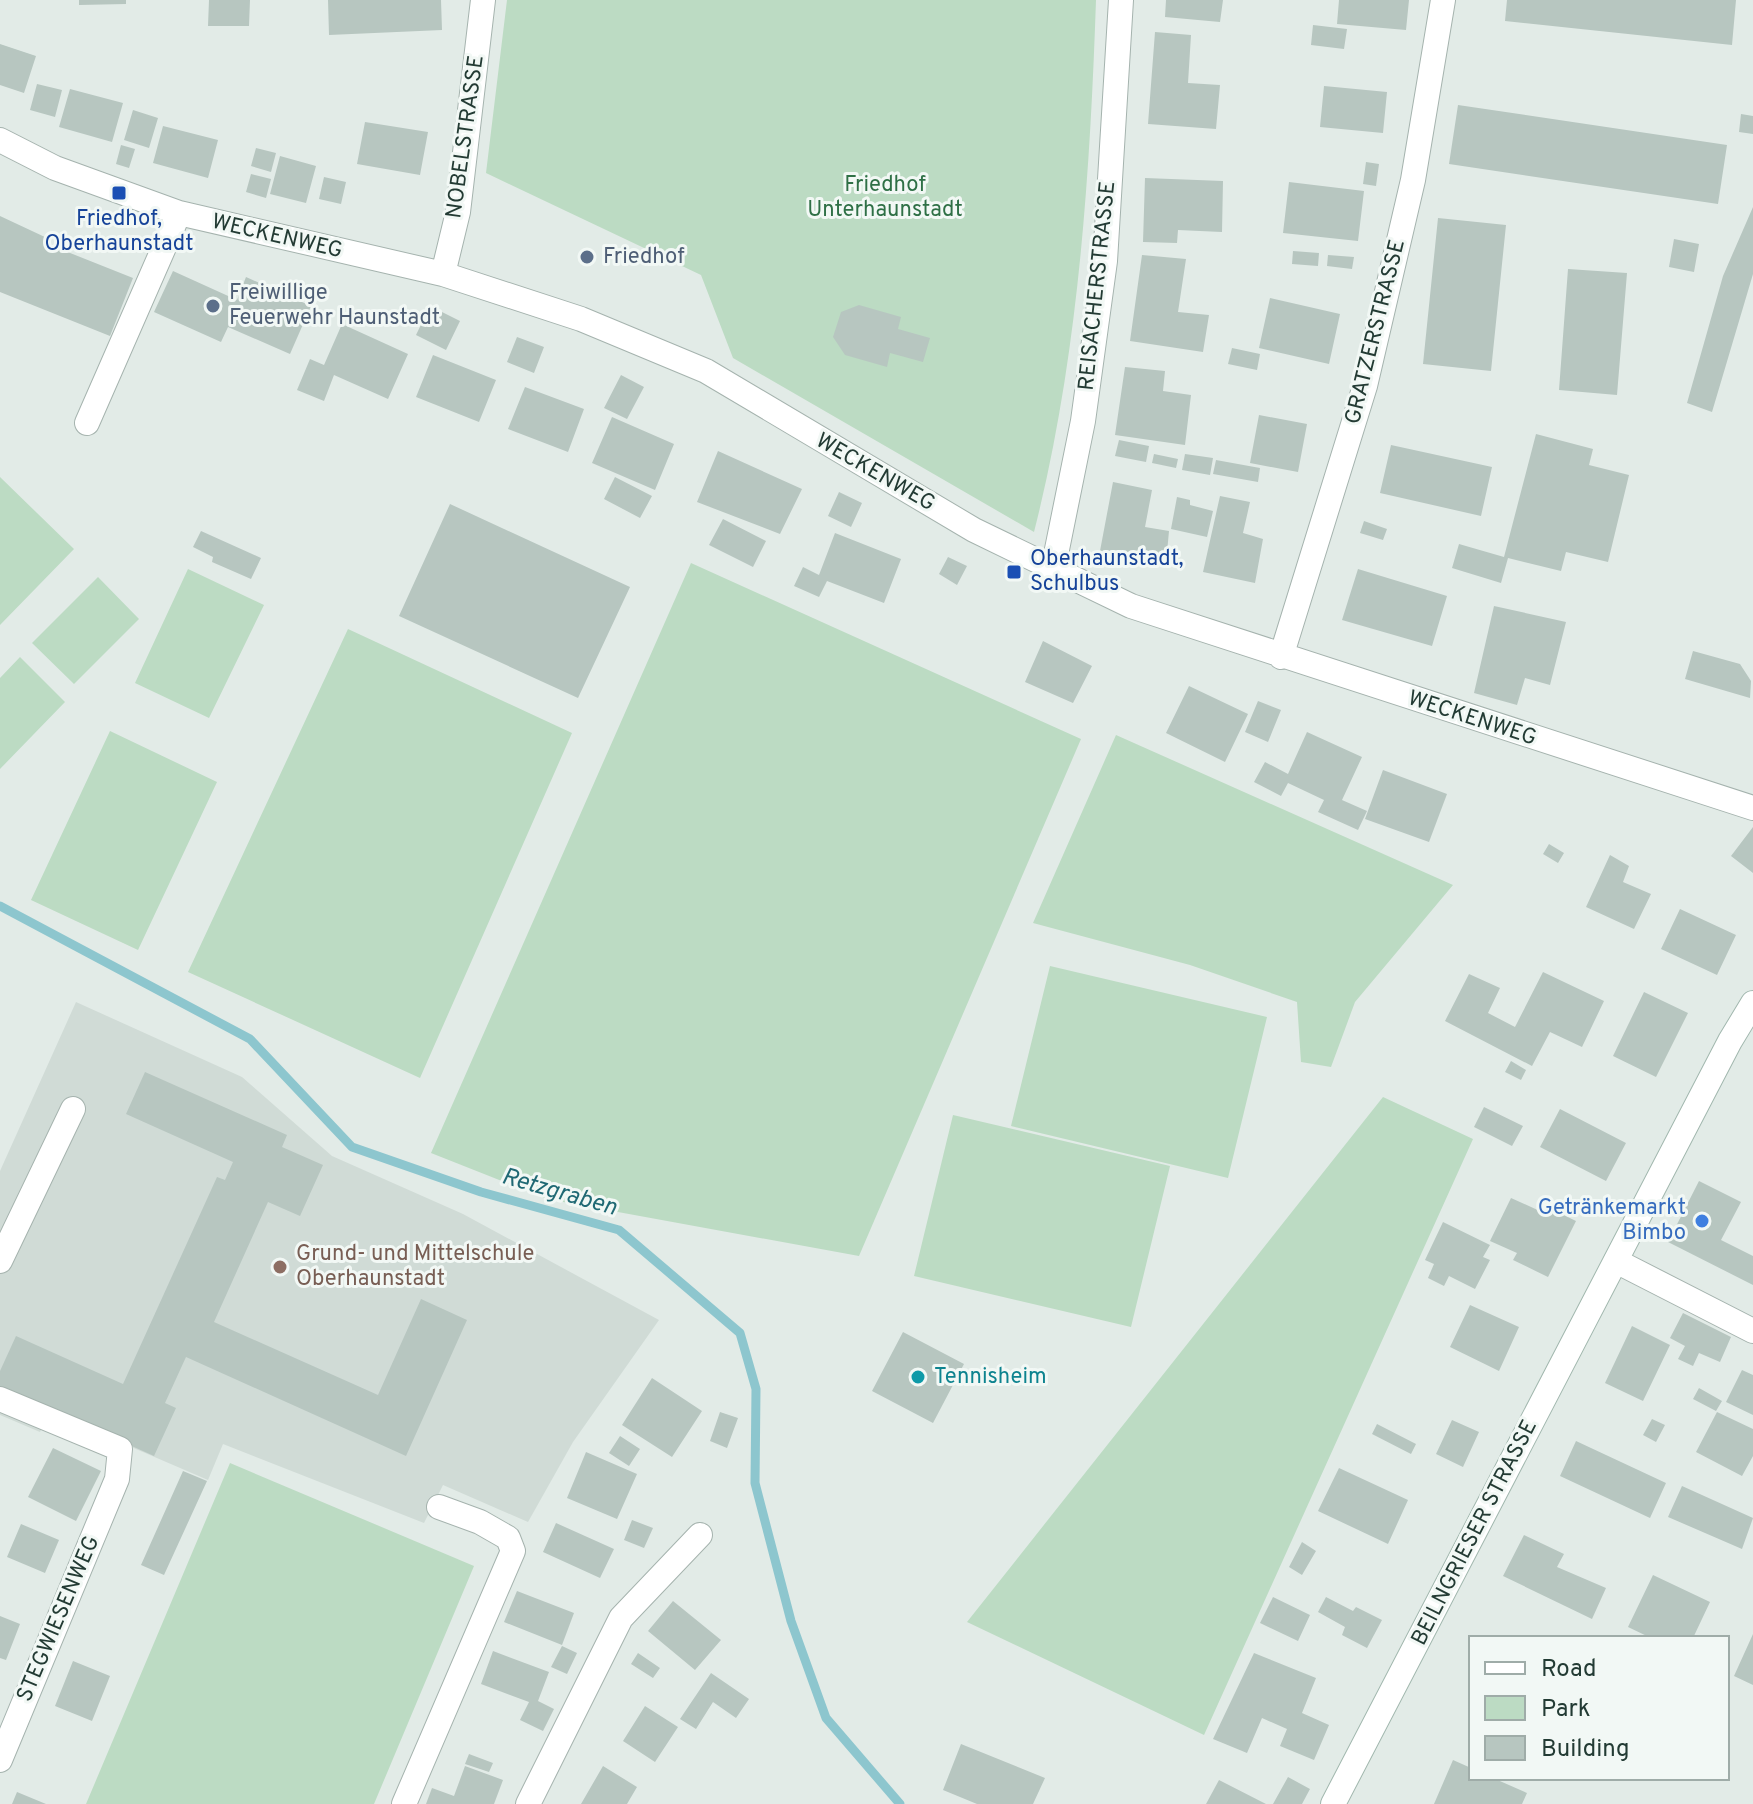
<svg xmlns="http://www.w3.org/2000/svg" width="1753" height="1804" font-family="Overpass,sans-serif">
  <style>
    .built { fill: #d0dbd6 }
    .green { fill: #bcdbc3 }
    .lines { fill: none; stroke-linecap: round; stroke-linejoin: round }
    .stream { stroke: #8dc6ce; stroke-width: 9 }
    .building { fill: #b7c6c0 }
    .street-casing { stroke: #a5b3ae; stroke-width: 26 }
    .secondary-casing { stroke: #a1b7ae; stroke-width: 26 }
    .street { stroke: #fff; stroke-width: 24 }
    .secondary { stroke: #fff; stroke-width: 24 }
    .transit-dot { fill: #1a4fb4; stroke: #f2f8f5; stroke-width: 3 }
    .service-dot { fill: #5c6f8a; stroke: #f2f8f5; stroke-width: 3 }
    .shop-dot { fill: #3f7fe0; stroke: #f2f8f5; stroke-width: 3 }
    .education-dot { fill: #8d6e63; stroke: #f2f8f5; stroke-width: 3 }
    .culture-dot { fill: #0f9aa8; stroke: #f2f8f5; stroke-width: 3 }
    .labels { text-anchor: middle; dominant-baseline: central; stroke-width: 6; stroke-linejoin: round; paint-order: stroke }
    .street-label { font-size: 22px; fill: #233b34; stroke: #f2f8f5 }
    .park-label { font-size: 22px; fill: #2f7046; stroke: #f2f8f5 }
    .transit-label { font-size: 22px; fill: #164399; stroke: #f2f8f5 }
    .service-label { font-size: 22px; fill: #4e5e75; stroke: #f2f8f5; text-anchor: start }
    .shop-label { font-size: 22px; fill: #366cbe; stroke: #f2f8f5; text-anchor: end }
    .education-label { font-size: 22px; fill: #785e54; stroke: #f2f8f5; text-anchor: start }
    .culture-label { font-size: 22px; fill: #0d838f; stroke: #f2f8f5; text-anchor: start }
    .water-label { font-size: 24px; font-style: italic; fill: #206974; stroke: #f2f8f5 }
  </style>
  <rect width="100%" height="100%" fill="#e2ebe7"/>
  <path class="built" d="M76,1002L242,1077L332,1156L463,1214L659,1320L573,1442L528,1522L443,1485L424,1523L223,1444L208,1480L50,1412L40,1432L0,1415V1171Z"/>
  <path class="green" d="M507,0H1096C1090,177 1078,359 1034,532L733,358L701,275L486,173Z
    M0,477L74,549L0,625Z
    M691,563L1081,739L859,1256L547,1199L431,1153Z
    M188,569L264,605L209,718L135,683Z
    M98,577L139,619L74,684L32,643Z
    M348,629L572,733L420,1078L188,972Z
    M20,657L65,702L0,769V678Z
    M110,731L217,782L138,950L31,900Z
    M1116,735L1453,885L1355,1002L1331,1067L1301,1062L1297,1002L1190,965L1033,923Z
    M1050,966L1267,1017L1228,1178L1011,1126Z
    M1383,1097L1473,1139L1204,1735L967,1622Z
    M953,1115L1170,1166L1131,1327L914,1276Z
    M230,1463L474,1566L374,1804H86Z"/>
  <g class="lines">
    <path class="stream" d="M0,906L250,1039L352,1147L481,1192L619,1230L740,1333L756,1389L755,1483L791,1621L826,1718L900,1804"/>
  </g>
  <path class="building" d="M79,0H126V4L79,5Z
    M209,0H250L249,26H208Z
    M328,0H441L442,30L329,35Z
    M1166,0H1223L1220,22L1165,17Z
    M1339,0H1409L1406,30L1337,24Z
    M1507,0H1736L1732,45L1505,21Z
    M1313,25L1347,29L1344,49L1311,45Z
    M1155,32L1191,35L1188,83L1220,85L1216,129L1148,124Z
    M0,44L36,56L24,93L0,85Z
    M37,84L62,90L55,117L30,110Z
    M1324,86L1387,92L1383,133L1320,127Z
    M70,89L123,103L112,142L59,127Z
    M1458,105L1727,145L1718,204L1449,164Z
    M133,110L158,118L149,148L124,140Z
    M1741,114L1753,116V134L1739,132Z
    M365,122L428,132L420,175L357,164Z
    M163,126L218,140L208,178L153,163Z
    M121,145L135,149L129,168L116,164Z
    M256,148L276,153L271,172L251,166Z
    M280,156L316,166L306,203L270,194Z
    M1366,162L1379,164L1376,186L1363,184Z
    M251,174L271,179L266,198L246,192Z
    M324,177L346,182L341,204L319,199Z
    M1145,178L1223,181L1222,232L1178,230L1177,243L1143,242Z
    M1289,182L1364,191L1358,241L1283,233Z
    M1753,207V274L1712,412L1687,403L1723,276Z
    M0,216L47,238L45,243L133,278L110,336L0,292Z
    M1438,218L1506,225L1491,371L1423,364Z
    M1674,239L1699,244L1694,272L1669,267Z
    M1293,251L1319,253L1318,266L1292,264Z
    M1142,255L1186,259L1178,312L1209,315L1203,352L1130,341Z
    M1328,255L1354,257L1352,269L1327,266Z
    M1568,269L1627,273L1617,395L1559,390Z
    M173,271L237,300L246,277L311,306L290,354L228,327L221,342L154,312Z
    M1270,298L1340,314L1329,364L1259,348Z
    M859,305L901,317L898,329L930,338L923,362L890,353L887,367L845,355L833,337L841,312Z
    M430,306L460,321L446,350L416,335Z
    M342,324L408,354L388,399L334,375L324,401L297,390L310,359L324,365Z
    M517,337L544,347L534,373L507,362Z
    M1232,348L1260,354L1257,370L1228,364Z
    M433,355L496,380L479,422L416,397Z
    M1125,367L1165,371L1163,391L1191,395L1185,445L1115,435Z
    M621,375L644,387L627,419L604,408Z
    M525,387L584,409L568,452L508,429Z
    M1259,415L1307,424L1298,472L1250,463Z
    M612,417L674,444L655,490L592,463Z
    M1536,434L1593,449L1589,465L1629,475L1608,562L1566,552L1561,571L1508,558L1501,583L1452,568L1459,544L1504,557Z
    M1119,440L1149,446L1146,462L1115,456Z
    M1391,445L1492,467L1481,516L1380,493Z
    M718,451L802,489L780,534L697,502Z
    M1154,454L1178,459L1176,468L1152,463Z
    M1185,454L1213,458L1210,475L1182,470Z
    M1216,460L1260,468L1258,482L1213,474Z
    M615,477L652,496L640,518L604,499Z
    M1113,482L1152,490L1145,527L1169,531L1166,563L1100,551Z
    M839,492L862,503L851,527L828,516Z
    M1220,496L1250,502L1243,533L1263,539L1255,583L1203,572Z
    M1177,497L1190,500V505L1213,511L1207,537L1171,529Z
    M450,504L630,587L578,698L399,616Z
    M723,519L766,541L753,567L709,545Z
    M1364,521L1387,529L1383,540L1360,533Z
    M201,531L261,558L251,579L212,562L213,557L193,547Z
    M835,533L901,559L884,603L827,581L819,597L794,586L803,567L819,575Z
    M948,557L967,566L957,585L939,574Z
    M1358,569L1447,596L1432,646L1342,620Z
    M1494,606L1566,622L1550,685L1525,678L1517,705L1474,693Z
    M1043,641L1092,666L1073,703L1025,682Z
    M1693,651L1740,664L1751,681L1750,698L1685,679Z
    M1189,686L1248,714L1225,762L1166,733Z
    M1258,701L1281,710L1268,742L1245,732Z
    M1307,732L1362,757L1342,800L1367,811L1358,830L1318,812L1324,800L1288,783L1281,796L1254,782L1265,762L1288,774Z
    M1383,770L1447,794L1429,842L1365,819Z
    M1753,827V873L1731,856Z
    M1549,844L1564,853L1558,863L1543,854Z
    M1610,855L1629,866L1623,882L1651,894L1634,929L1586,907Z
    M1680,909L1736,935L1717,975L1661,949Z
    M1543,972L1604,1001L1582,1047L1550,1032L1532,1066L1445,1021L1469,974L1500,988L1488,1013L1515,1027Z
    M1644,992L1688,1013L1656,1077L1613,1056Z
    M1511,1061L1526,1070L1521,1080L1505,1072Z
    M145,1072L287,1135L282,1147L323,1165L300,1216L268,1202L214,1322L378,1395L421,1299L467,1320L406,1456L186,1357L165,1403L176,1408L154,1456L0,1387V1371L16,1336L123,1384L217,1177L225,1180L233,1162L126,1114Z
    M1484,1107L1523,1126L1512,1146L1474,1127Z
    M1560,1109L1626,1143L1606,1181L1540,1147Z
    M1699,1181L1741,1202L1721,1240L1753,1256V1285L1668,1242Z
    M1511,1198L1542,1212L1545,1206L1576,1221L1548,1277L1513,1260L1517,1253L1490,1241Z
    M1443,1222L1490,1245L1483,1257L1490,1260L1475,1289L1449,1276L1444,1286L1428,1278L1434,1264L1425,1260Z
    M1470,1305L1519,1327L1499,1371L1450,1347Z
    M1683,1313L1731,1337L1720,1362L1699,1353L1693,1366L1678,1359L1685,1346L1670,1338Z
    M1632,1326L1670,1345L1643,1401L1605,1383Z
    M903,1332L964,1364L933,1423L872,1391Z
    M1742,1370L1753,1375V1415L1726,1402Z
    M652,1378L702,1411L672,1457L622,1425Z
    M1699,1388L1722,1401L1716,1411L1693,1399Z
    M720,1412L738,1418L727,1448L710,1441Z
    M1717,1412L1753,1429V1456L1742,1476L1696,1452Z
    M1652,1419L1665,1425L1656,1442L1643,1435Z
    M1452,1420L1479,1432L1463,1467L1436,1454Z
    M1377,1424L1416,1444L1411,1454L1372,1434Z
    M620,1436L640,1449L629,1466L609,1453Z
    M1576,1441L1666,1483L1650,1518L1560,1476Z
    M53,1448L101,1471L76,1521L28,1497Z
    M586,1452L637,1474L617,1519L567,1498Z
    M1339,1468L1408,1500L1388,1544L1318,1511Z
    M183,1471L207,1481L164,1575L141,1565Z
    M1682,1486L1753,1518L1742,1549L1668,1517Z
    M632,1520L653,1528L644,1548L624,1540Z
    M556,1523L614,1549L600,1578L543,1552Z
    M21,1524L59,1540L45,1573L7,1557Z
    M1524,1535L1564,1554L1557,1567L1606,1588L1592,1619L1503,1576Z
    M1302,1542L1316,1551L1302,1575L1289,1567Z
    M1653,1575L1710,1602L1693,1638H1651L1628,1627Z
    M517,1591L574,1613L562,1645L504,1622Z
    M1273,1597L1310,1615L1298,1641L1260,1623Z
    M1326,1597L1353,1611L1356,1607L1382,1620L1367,1648L1342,1635L1345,1627L1318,1612Z
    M673,1601L721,1640L695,1670L648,1631Z
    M0,1616L20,1624L6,1660L0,1658Z
    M1753,1634V1685L1734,1676Z
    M562,1646L577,1653L567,1674L551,1667Z
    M493,1651L549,1672L538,1701L554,1709L543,1731L520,1720L529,1702L481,1684Z
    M638,1653L660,1668L653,1678L631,1664Z
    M1254,1653L1316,1678L1302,1713L1329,1725L1314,1760L1280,1746L1287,1729L1262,1718L1247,1753L1213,1739Z
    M73,1661L110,1676L92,1721L55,1706Z
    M711,1673L749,1699L736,1718L713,1702L696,1729L680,1719Z
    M645,1706L678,1727L655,1762L623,1741Z
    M961,1744L1045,1778L1033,1804H977L943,1790Z
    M469,1754L493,1763L489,1772L465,1764Z
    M1453,1760L1471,1768V1778H1493L1527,1793L1522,1804H1434Z
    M465,1766L503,1780L494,1804H426L432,1788L454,1796Z
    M603,1766L637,1787L627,1804H581Z
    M1288,1777L1310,1789L1302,1804H1273Z
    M1219,1780L1266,1804H1206Z
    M17,1792L46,1804H12Z"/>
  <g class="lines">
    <defs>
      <path id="street" d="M0,140L55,168L179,213L443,274L581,319L706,371L974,530L1131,606L1753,808
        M443,274L458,212L483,0
        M87,423L179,213
        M1053,569L1083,421L1105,261L1121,0
        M1281,657L1365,386L1413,180L1443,0
        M0,1261L73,1109
        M1616,1261L1753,1331
        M0,1399L120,1449L117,1479L0,1760
        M404,1804L513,1551L508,1538L480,1522L439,1507
        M528,1804L621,1618L700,1535"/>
      <path id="secondary" d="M1333,1804L1730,1041L1753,1003"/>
    </defs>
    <use href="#street" class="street-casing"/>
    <use href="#secondary" class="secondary-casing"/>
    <use href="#street" class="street"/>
    <use href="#secondary" class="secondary"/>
  </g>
  <g class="transit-dot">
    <rect x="111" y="185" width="16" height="16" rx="4"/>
    <rect x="1006" y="564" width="16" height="16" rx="4"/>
  </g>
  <g class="service-dot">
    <circle cx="587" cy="257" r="8"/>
    <circle cx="213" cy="306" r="8"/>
  </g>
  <circle class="shop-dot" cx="1702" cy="1221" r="8"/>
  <circle class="education-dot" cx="280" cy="1267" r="8"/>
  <circle class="culture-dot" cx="918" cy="1377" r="8"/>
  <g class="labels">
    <g class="street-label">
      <text transform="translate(466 137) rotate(-82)">NOBELSTRASSE</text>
      <text transform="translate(277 237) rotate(13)">WECKENWEG</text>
      <text transform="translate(1098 286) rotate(-84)">REISACHERSTRASSE</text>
      <text transform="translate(1376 332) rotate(-76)">GRATZERSTRASSE</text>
      <text transform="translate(875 473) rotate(30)">WECKENWEG</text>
      <text transform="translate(1472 719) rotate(18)">WECKENWEG</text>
      <text transform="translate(1475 1533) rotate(-63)">BEILNGRIESER STRASSE</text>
      <text transform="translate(59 1619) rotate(-67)">STEGWIESENWEG</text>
    </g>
    <g class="park-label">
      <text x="885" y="185">Friedhof<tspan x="885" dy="25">Unterhaunstadt</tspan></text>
    </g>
    <g class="transit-label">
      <text x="119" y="219">Friedhof,<tspan x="119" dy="25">Oberhaunstadt</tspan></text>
      <text x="1030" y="559" text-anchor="start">Oberhaunstadt,<tspan x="1030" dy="25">Schulbus</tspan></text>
    </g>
    <g class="service-label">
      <text x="603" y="257">Friedhof</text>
      <text x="229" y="293">Freiwillige<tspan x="229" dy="25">Feuerwehr Haunstadt</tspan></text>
    </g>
    <g class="shop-label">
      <text x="1686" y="1208">Getränkemarkt<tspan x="1686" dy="25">Bimbo</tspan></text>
    </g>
    <g class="education-label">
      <text x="296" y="1254">Grund- und Mittelschule<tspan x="296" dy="25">Oberhaunstadt</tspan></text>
    </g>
    <g class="culture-label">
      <text x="934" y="1377">Tennisheim</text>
    </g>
    <g class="water-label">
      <text transform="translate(559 1193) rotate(16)">Retzgraben</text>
    </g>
  </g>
  <rect x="1469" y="1636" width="260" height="144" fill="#f2f8f5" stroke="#9faca8" stroke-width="2"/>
  <rect x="1485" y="1662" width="40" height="12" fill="#ffffff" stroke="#9faca8" stroke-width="2"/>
  <text x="1541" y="1676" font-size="24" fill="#233b34">Road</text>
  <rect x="1485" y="1696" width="40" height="24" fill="#bcdbc3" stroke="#9faca8" stroke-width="2"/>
  <text x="1541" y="1716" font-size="24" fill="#233b34">Park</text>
  <rect x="1485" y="1736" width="40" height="24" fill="#b7c6c0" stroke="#9faca8" stroke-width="2"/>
  <text x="1541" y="1756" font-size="24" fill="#233b34">Building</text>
</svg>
